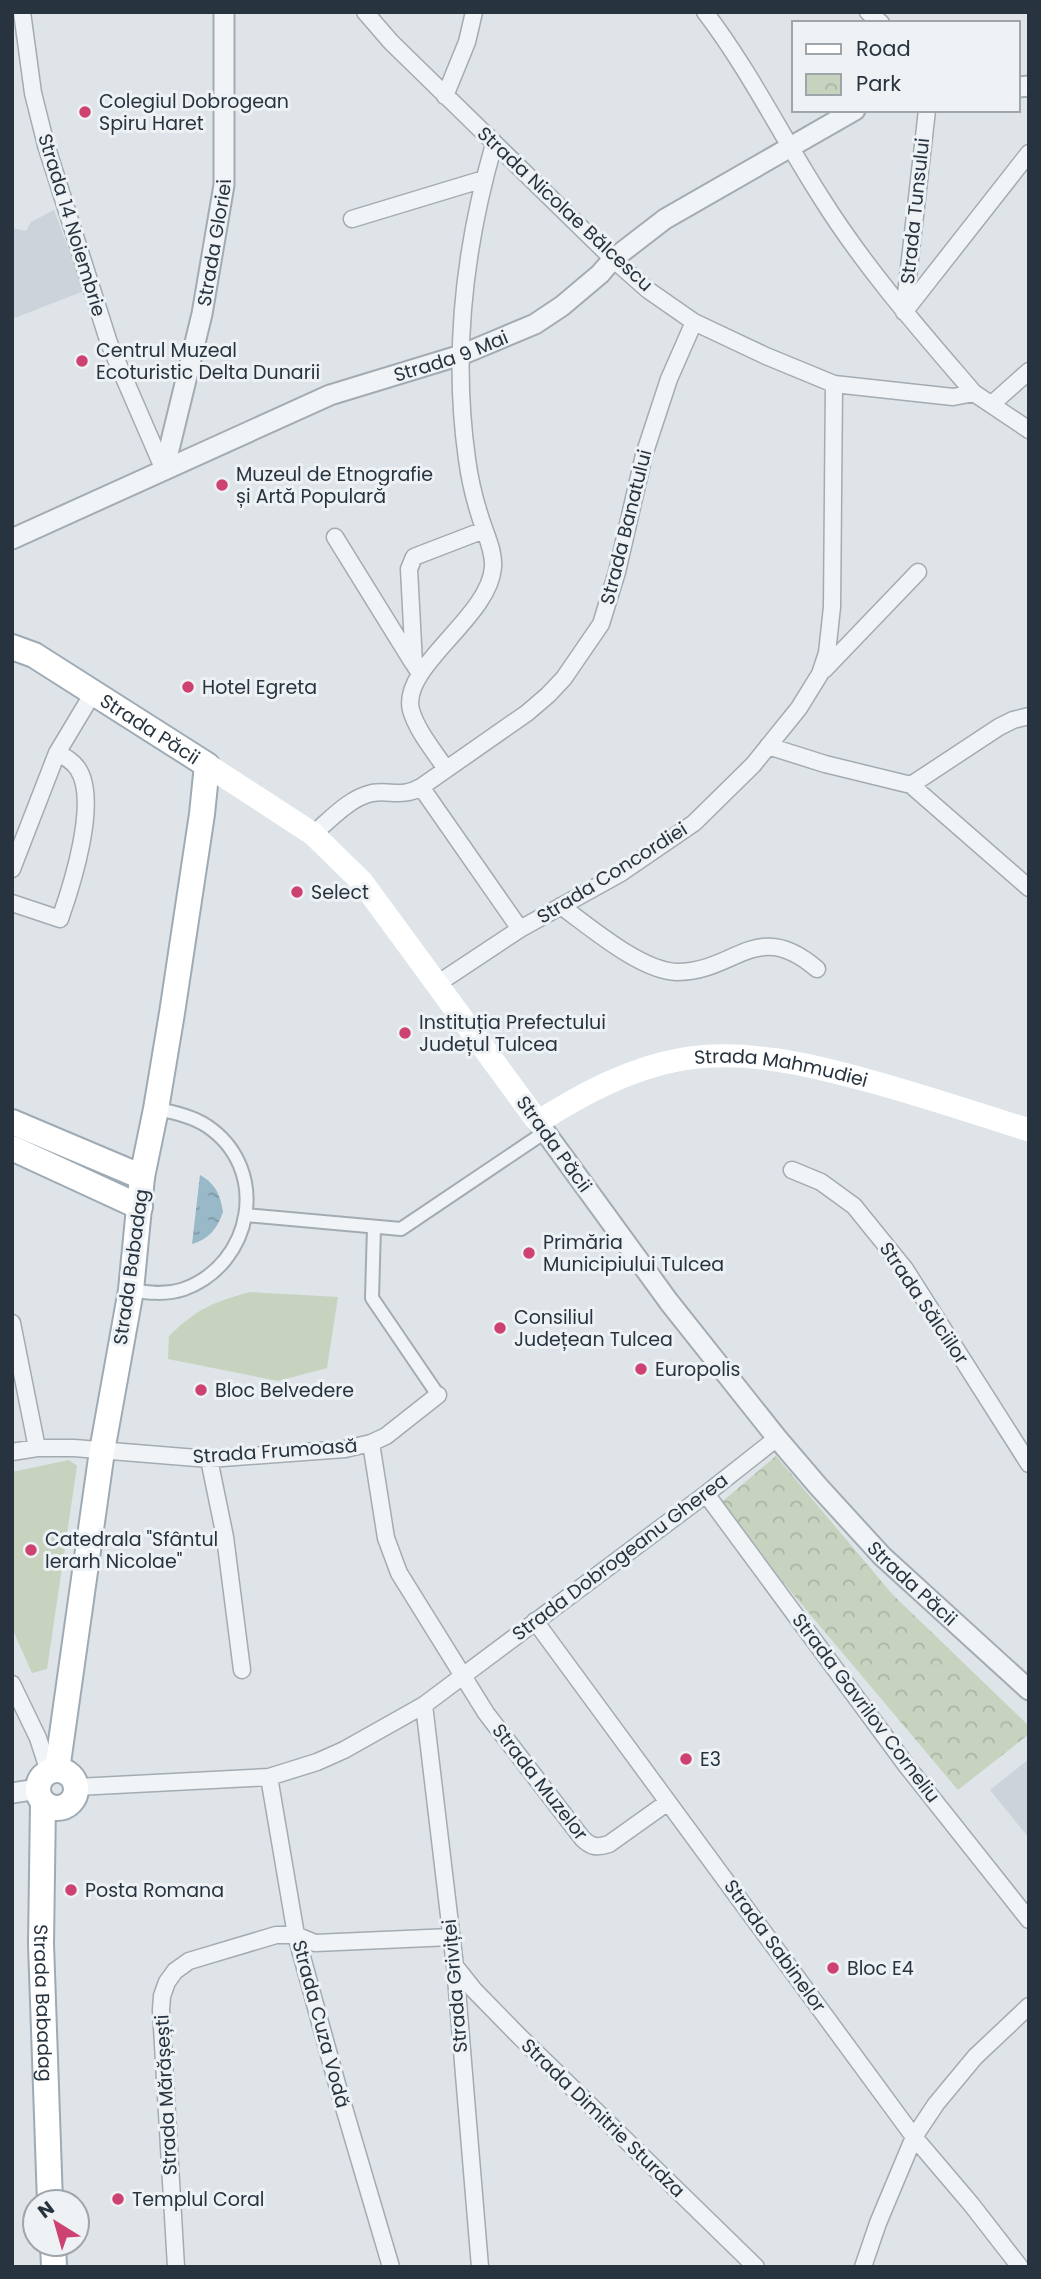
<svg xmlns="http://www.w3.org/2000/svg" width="1041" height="2279" font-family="Poppins,sans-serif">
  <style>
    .built { fill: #ccd3da }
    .grass { fill: #c7d2bf }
    .park { fill: url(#park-crowns) }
    .water { fill: url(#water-ripples) }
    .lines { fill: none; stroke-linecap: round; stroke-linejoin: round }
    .pedestrian-casing { stroke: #a3acb2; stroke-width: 16 }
    .minor-casing { stroke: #a3acb2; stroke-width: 19 }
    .tertiary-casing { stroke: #a3acb2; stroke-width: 23 }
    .primary-casing { stroke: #9eaab4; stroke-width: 28 }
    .pedestrian { stroke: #f1f4f6; stroke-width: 12 }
    .minor { stroke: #f1f4f6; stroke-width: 16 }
    .tertiary { stroke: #f1f4f6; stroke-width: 19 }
    .secondary { stroke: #fff; stroke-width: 23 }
    .primary { stroke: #fff; stroke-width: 24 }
    .poi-dot { fill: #ce4271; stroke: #eef2f5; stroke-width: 2.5 }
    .labels { text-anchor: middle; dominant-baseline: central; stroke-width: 6; stroke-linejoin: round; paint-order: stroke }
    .poi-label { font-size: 19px; fill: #27343f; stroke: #eef2f5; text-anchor: start }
    .street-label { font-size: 19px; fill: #27343f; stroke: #eef2f5 }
  </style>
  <defs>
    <pattern id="park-crowns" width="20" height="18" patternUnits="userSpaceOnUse" patternTransform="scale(1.75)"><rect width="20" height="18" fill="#c7d2bf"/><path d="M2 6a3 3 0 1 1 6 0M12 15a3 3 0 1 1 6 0" fill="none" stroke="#abb5a5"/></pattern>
    <pattern id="water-ripples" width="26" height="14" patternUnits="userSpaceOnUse" patternTransform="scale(1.75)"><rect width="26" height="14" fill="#99b9c8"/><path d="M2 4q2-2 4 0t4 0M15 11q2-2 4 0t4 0" fill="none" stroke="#7d97a4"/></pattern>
  </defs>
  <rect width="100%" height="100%" fill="#dee4e8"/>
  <path class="built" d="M54,210L84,291L12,319V228L26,231L31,222Z
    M1029,1759V1838L990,1790Z"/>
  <path class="grass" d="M250,1292L338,1297L327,1368L278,1381L168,1359L169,1336C197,1309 213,1302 250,1292Z
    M69,1460L77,1466L47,1669L32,1673L12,1628V1472Z"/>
  <path class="park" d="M776,1456L892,1594L1029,1726V1734L958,1790L718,1505Z"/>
  <path class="water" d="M200,1175C216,1184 220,1195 223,1212C217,1229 209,1239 192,1244Z"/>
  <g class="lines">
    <defs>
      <path id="pedestrian" d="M246,1215L401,1229L545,1132
        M374,1227L372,1298L438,1395
        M131,1290C148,1293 166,1295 184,1289C253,1264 271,1169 207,1126C192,1116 174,1112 156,1109"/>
      <path id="minor" d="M22,12L33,93L46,145L109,343L164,470
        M365,12L391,42L613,259L648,290L694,322L766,356L834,384L953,397L974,393L1029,430
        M705,12C750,71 782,137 822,199C866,269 920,330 974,393
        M868,12L881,23
        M445,96L467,42L474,12
        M352,219L484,179
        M905,311L1029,153
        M904,312L927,110
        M993,403L1029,371
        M335,537L413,663
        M824,670L918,572
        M420,674L414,664L409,569L414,557L419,555L484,530
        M768,746L825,764L911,785L1029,888
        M446,769C434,751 417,731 411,710C400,667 490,617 493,567C494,555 489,542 485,531C477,509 470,482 467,459C452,354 465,245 494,144
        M911,785L999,727L1013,720L1029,716
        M421,787L520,929
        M313,834C330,820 349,798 372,793C391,790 402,798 421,787L527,713L548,695L564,678L601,624L617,572L644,455L669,379L694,322
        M12,869L57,753L93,693
        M12,903L60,919C72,885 99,801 78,769C73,761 65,757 57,753
        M561,906C590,927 641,971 677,972C736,972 757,917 817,969
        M437,984L520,929L621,873L694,823L753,765L799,708L820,674L827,653L832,607L834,384
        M792,1170L821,1182L854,1206L905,1269L1029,1464
        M12,1323L37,1448
        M371,1443L386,1538L399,1573L486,1713L582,1838C591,1847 596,1848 609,1844L668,1802
        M12,1452L37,1448H74L209,1459L345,1449L371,1443L386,1436L438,1395
        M209,1459L225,1537L242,1670
        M706,1494L906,1765L1029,1920
        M535,1621L914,2137L971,2204L1020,2267
        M12,1684L38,1738L49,1772
        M424,1705L455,1966L480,2267
        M269,1777L296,1935L337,2084L391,2267
        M77,1787L269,1777L317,1762L344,1750L424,1705L706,1494L777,1438
        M455,1966L474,1990L519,2036L756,2267
        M176,2267L161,2010L162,1996L167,1982L175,1971L189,1961L276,1935H296L315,1943L451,1937
        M863,2267L878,2223L914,2137L936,2104L975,2057L1029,2006"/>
      <g id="tertiary">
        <path d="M1018,87L1029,86"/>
        <path id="s1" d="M164,470L202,314L224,185V12"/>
        <path id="s2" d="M12,539L330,395L461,355L535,324L562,306L600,274L613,259L665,219L855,110"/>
        <path id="s3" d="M538,1122L669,1302L777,1438L818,1486L882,1556L1029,1690"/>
        <path d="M12,1793L38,1789"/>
      </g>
      <g id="primary">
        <path id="s5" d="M12,647L34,655L207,765L202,814L172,1013L156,1109L142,1177L131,1290L102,1451L57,1770"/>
        <path d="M12,1122L142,1177"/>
        <path d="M12,1148L140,1207"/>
        <circle cx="57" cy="1789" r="19"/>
        <path id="s6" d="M43,1803L41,1944L50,2202"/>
        <path d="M53,2244L54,2267"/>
      </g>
    </defs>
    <use href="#pedestrian" class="pedestrian-casing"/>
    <use href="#minor" class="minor-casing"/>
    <use href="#tertiary" class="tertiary-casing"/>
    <use href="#primary" class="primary-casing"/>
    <use href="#pedestrian" class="pedestrian"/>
    <use href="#minor" class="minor"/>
    <use href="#tertiary" class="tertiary"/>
    <path class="secondary" id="s4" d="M207,765L313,834L362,882L538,1122C582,1094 630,1068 683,1059C745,1049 807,1064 866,1080C921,1095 975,1113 1029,1130"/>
    <use href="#primary" class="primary"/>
  </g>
  <g class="poi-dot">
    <circle cx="85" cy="112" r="7"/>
    <circle cx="82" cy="361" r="7"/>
    <circle cx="222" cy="485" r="7"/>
    <circle cx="188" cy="687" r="7"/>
    <circle cx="297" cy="892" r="7"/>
    <circle cx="405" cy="1033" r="7"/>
    <circle cx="529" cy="1253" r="7"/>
    <circle cx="500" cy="1328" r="7"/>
    <circle cx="641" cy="1369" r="7"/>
    <circle cx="201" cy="1390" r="7"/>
    <circle cx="31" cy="1550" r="7"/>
    <circle cx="686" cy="1759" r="7"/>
    <circle cx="71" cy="1890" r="7"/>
    <circle cx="833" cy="1968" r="7"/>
    <circle cx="118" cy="2199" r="7"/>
  </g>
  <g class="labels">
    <g class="poi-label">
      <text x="99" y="101">Colegiul Dobrogean<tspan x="99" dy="22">Spiru Haret</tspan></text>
      <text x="96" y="350">Centrul Muzeal<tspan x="96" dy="22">Ecoturistic Delta Dunarii</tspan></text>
      <text x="236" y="474">Muzeul de Etnografie<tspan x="236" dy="22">și Artă Populară</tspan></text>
      <text x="202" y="687">Hotel Egreta</text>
      <text x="311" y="892">Select</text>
      <text x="419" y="1022">Instituția Prefectului<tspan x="419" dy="22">Județul Tulcea</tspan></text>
      <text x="543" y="1242">Primăria<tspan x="543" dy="22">Municipiului Tulcea</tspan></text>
      <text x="514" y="1317">Consiliul<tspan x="514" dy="22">Județean Tulcea</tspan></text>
      <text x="655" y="1369">Europolis</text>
      <text x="215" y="1390">Bloc Belvedere</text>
      <text x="45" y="1539">Catedrala "Sfântul<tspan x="45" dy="22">Ierarh Nicolae"</tspan></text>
      <text x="700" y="1759">E3</text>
      <text x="85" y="1890">Posta Romana</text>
      <text x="847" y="1968">Bloc E4</text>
      <text x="132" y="2199">Templul Coral</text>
    </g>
    <g class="street-label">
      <text transform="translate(565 209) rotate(43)">Strada Nicolae Bălcescu</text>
      <text transform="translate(915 211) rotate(-84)">Strada Tunsului</text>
      <text transform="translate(72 225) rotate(73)">Strada 14 Noiembrie</text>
      <text stroke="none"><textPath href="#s1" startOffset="233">Strada Gloriei</textPath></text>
      <text stroke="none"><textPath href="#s2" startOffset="476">Strada 9 Mai</textPath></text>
      <text transform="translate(626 527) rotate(-76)">Strada Banatului</text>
      <text stroke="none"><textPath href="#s5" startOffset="161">Strada Păcii</textPath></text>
      <text transform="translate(612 873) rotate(-32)">Strada Concordiei</text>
      <text stroke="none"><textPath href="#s4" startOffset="751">Strada Mahmudiei</textPath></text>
      <text transform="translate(554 1144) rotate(54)">Strada Păcii</text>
      <text transform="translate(131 1267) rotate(-82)">Strada Babadag</text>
      <text transform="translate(924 1303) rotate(56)">Strada Sălciilor</text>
      <text transform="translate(275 1451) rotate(-4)">Strada Frumoasă</text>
      <text transform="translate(620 1557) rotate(-37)">Strada Dobrogeanu Gherea</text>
      <text stroke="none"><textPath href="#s3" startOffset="595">Strada Păcii</textPath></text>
      <text transform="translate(866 1708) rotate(53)">Strada Gavrilov Corneliu</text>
      <text transform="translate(540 1782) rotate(52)">Strada Muzelor</text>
      <text transform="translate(775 1946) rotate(54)">Strada Sabinelor</text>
      <text transform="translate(455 1986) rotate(-95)">Strada Griviței</text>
      <text stroke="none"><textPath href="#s6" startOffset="200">Strada Babadag</textPath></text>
      <text transform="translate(321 2024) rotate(75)">Strada Cuza Vodă</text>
      <text transform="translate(166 2095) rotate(-93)">Strada Mărășești</text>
      <text transform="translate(603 2118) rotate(44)">Strada Dimitrie Sturdza</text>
    </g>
  </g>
  <rect width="1041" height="2279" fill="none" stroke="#27343f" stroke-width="28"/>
  <rect x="792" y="21" width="228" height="91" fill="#eef2f5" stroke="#9ea6ac" stroke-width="2"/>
  <rect x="806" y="44" width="35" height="10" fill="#ffffff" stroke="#9ea6ac" stroke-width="2"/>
  <text x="856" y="56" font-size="21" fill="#27343f">Road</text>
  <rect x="806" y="74" width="35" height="21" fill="url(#park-crowns)" stroke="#9ea6ac" stroke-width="2"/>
  <text x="856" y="91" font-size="21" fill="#27343f">Park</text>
  <g transform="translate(56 2223) rotate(323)"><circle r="33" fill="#eef2f5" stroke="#9ea6ac" stroke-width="2"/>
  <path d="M0-5L12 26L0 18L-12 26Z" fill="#ce4271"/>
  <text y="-10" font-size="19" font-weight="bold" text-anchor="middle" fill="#27343f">N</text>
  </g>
</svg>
